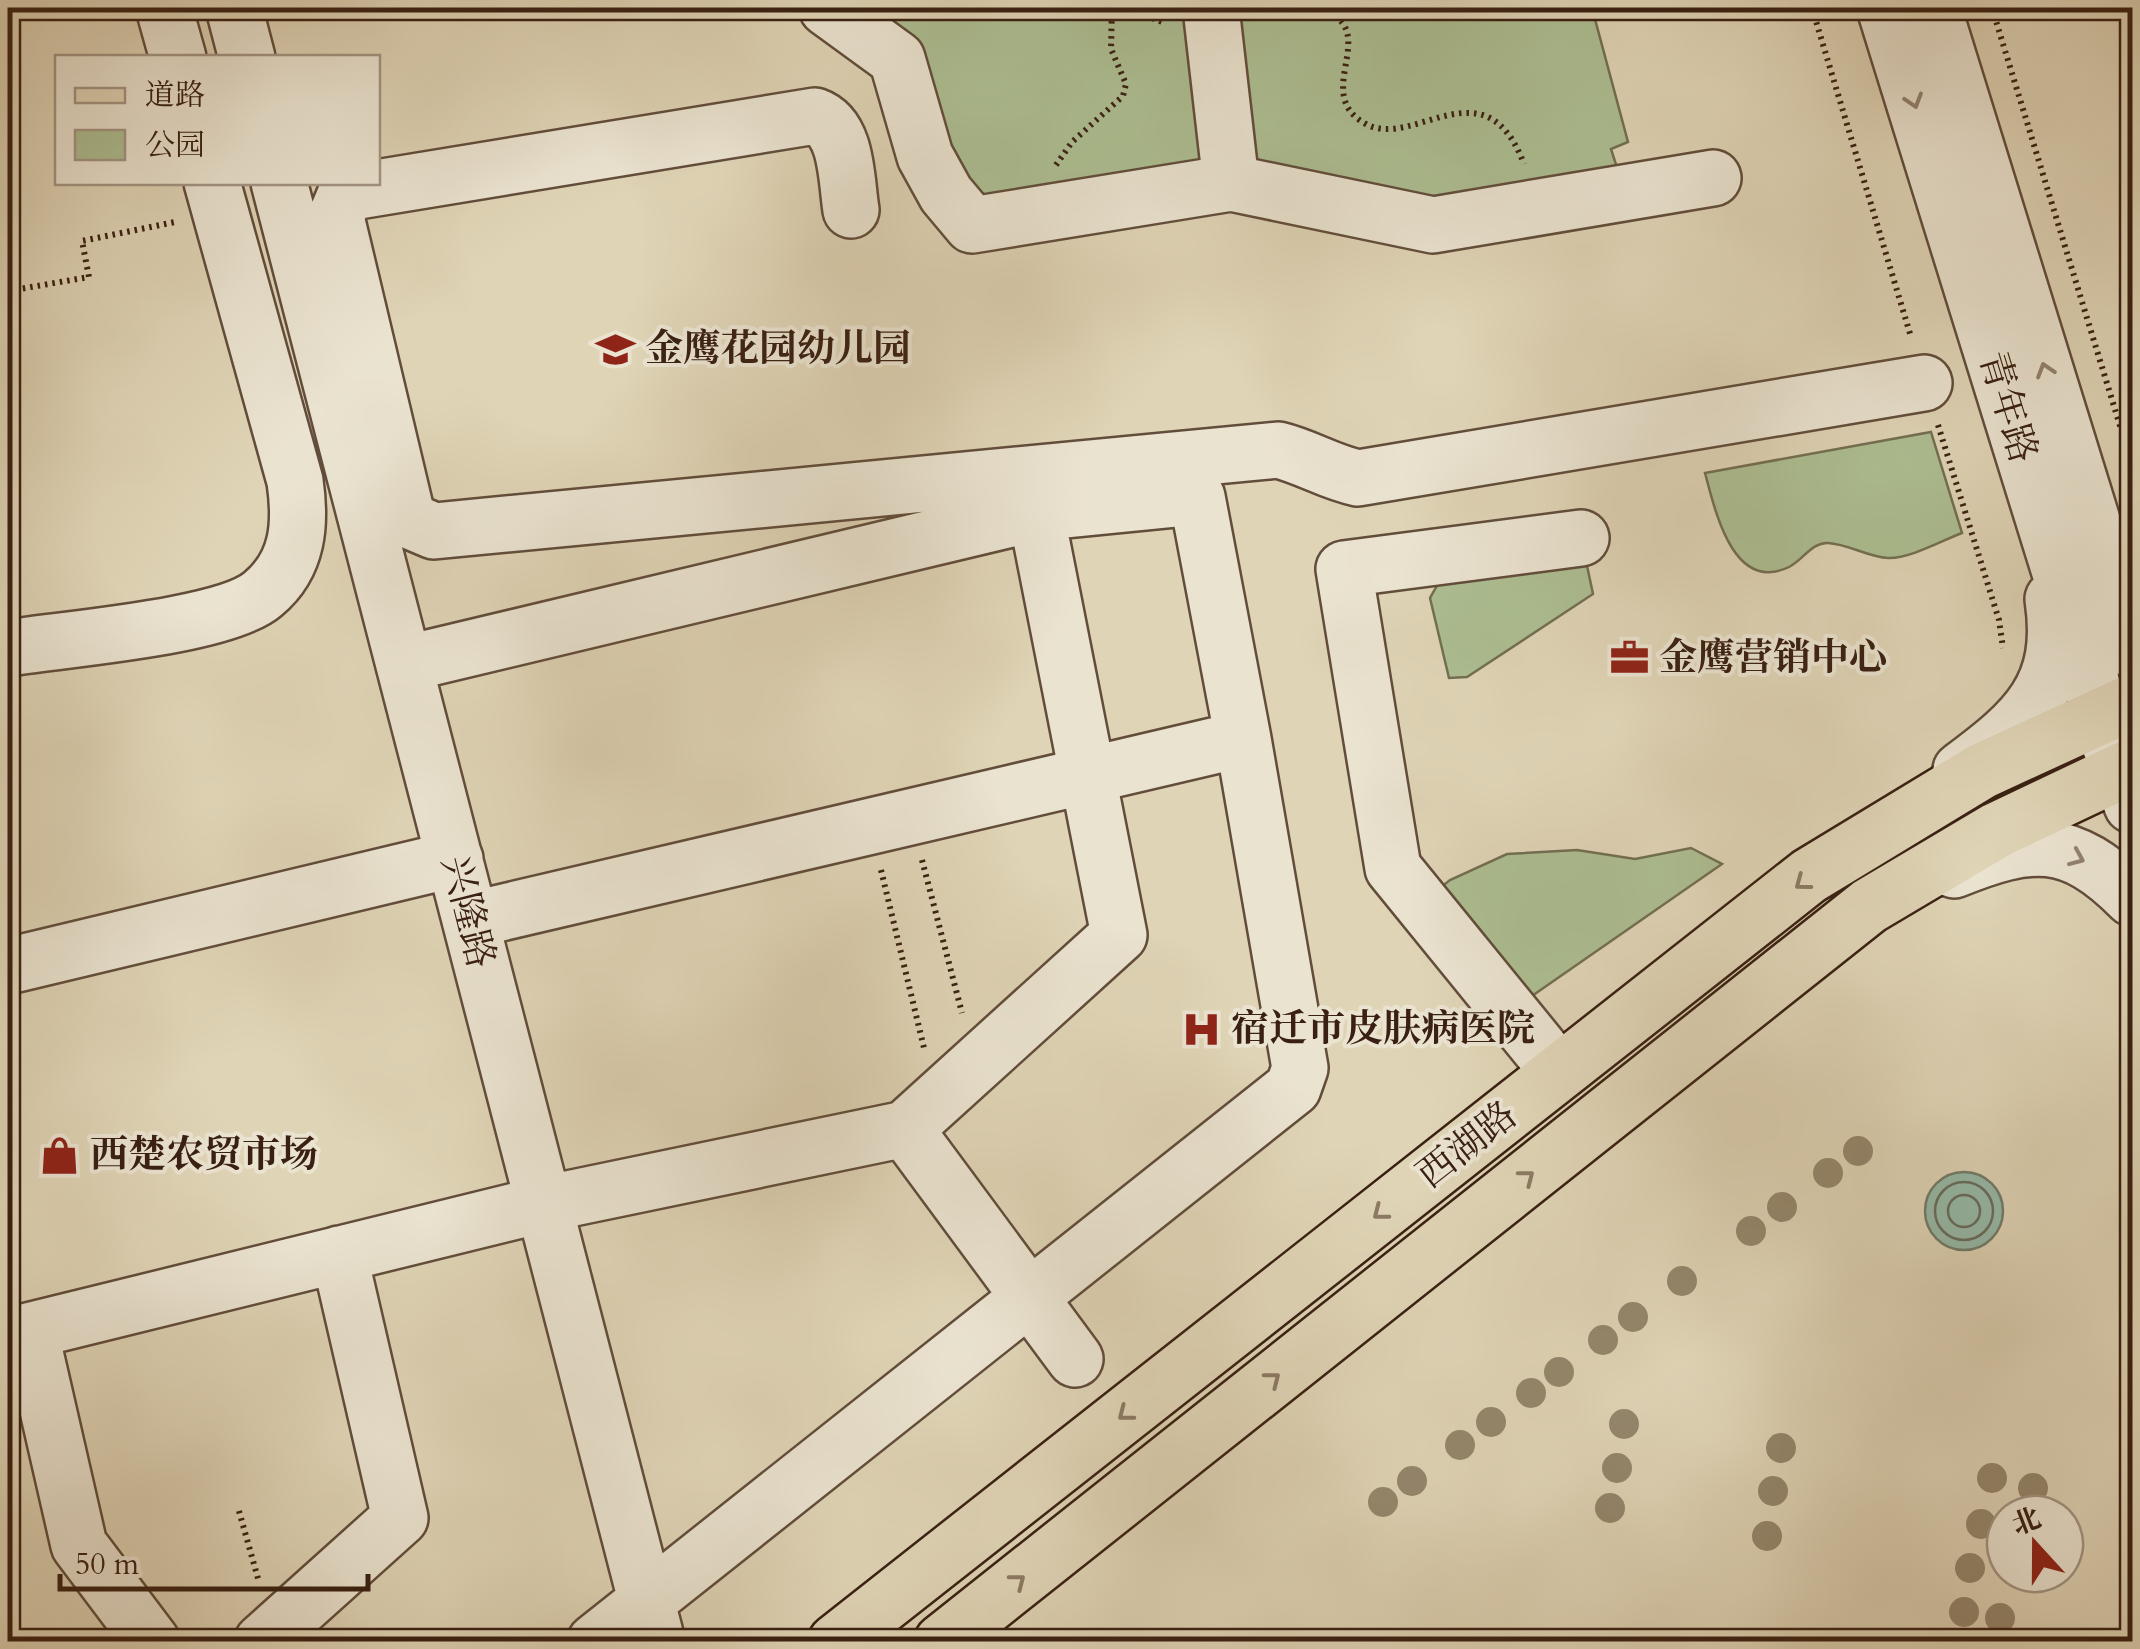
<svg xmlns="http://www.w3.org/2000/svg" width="2140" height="1649" font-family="Cardo,'Noto Serif SC',serif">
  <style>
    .green { fill: #acbe92; stroke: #726f52; stroke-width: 2.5 }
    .water { fill: #95b9a8; stroke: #707c6c; stroke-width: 2.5 }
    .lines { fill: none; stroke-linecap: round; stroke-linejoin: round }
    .shore { stroke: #676c5d; stroke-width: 2.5 }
    .minor-casing { stroke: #624d3b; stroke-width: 60 }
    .major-casing { stroke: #392012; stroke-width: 60 }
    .path { stroke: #392012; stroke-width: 6; stroke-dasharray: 2.5 5; stroke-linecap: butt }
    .minor { stroke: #eae3d0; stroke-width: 55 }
    .major { stroke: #dfd4b6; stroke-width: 55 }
    .tree { fill: #94876d }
    .oneway { stroke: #928271 }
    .oneway2 { stroke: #8c7a64 }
    .labels { text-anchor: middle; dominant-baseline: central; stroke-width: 8; stroke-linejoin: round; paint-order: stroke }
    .poi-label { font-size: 38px; font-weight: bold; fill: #392012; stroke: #eae3d0; text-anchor: start }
    .street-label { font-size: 38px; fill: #392012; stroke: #eae3d0 }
  </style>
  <rect width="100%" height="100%" fill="#dfd4b6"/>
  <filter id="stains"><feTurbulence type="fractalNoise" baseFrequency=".002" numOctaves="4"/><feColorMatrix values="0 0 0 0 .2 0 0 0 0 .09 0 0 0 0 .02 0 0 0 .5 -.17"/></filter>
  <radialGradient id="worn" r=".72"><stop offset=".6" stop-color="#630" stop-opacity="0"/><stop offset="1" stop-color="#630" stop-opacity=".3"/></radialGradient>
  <path class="green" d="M863,8H1592L1628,142L1611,149L1620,177L1465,203L1168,181L969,197Z
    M1931,432L1962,533C1941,541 1909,559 1888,558C1868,557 1848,544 1828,543C1812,542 1803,560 1789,567C1733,594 1715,510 1705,473Z
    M1586,561L1593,594L1467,677L1449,678L1430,598L1442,577Z
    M1691,848L1722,864L1519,1005L1431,895L1450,880L1507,854L1577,850L1635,859Z"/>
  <path class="water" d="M1925 1211a39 39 0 1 1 78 0a39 39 0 1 1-78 0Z"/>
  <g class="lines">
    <path class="shore" d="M1935 1211a29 29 0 1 1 58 0a29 29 0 1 1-58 0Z
      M1948 1211a16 16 0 1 1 32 0a16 16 0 1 1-32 0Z"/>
    <defs>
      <path id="minor" d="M164,8L178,58
        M234,8L247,58
        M827,8L897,59L925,156L946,194L972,225L1231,183L1433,225L1713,178
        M1211,8L1231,183
        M1885,8L2083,646L2099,715L2132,805
        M1933,8L2132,650
        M279,182L655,1634
        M851,210C846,179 848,128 815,116L346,193L336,217L408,520L434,531L1278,450C1307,457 1329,472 1358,478L1924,383
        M8,648C64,639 225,627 263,594C299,564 301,523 295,481L212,182
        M404,664L1036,513
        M1961,770C2027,721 2066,687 2053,599
        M1954,870C2031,839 2070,835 2132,898
        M470,920L1243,739L1300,1068L1293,1088L595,1642
        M8,966L455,859
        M1559,1072L1393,868L1344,569L1581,538
        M905,1129L1075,1359
        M30,1331L79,1545L152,1642
        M8,1336L544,1204L905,1129L1119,935L1036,513L1197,497L1243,739
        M262,1642L400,1518L339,1254"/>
      <path id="major" d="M836,1642L1809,876L1982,771L2132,702
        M942,1642L1869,906L1997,830L2132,766"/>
    </defs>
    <use href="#minor" class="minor-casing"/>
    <use href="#major" class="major-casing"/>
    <path class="path" d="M988,8L1029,12L1053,8
      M1124,8L1165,23
      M1314,8C1390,25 1307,93 1366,124C1414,150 1485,61 1524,164
      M1812,8L1911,337
      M1992,8L2132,465
      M1260,15L1299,8
      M8,73L17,98L8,146
      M1056,165L1072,142L1123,96L1126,84L1111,49L1112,8
      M8,291L89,277L82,241L175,222
      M1938,425L1999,620L2003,648
      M922,860L962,1013
      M881,870L924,1048
      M239,1511L259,1582
      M778,1642L792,1631"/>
    <use href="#minor" class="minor"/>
    <use href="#major" class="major"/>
  </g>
  <g class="tree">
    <circle cx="1858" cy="1151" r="15"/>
    <circle cx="1828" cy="1173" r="15"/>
    <circle cx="1782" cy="1207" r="15"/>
    <circle cx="1751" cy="1231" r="15"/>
    <circle cx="1682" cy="1281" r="15"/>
    <circle cx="1633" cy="1317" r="15"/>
    <circle cx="1603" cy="1340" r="15"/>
    <circle cx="1559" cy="1372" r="15"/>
    <circle cx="1531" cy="1393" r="15"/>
    <circle cx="1491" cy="1422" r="15"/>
    <circle cx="1624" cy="1424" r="15"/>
    <circle cx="1460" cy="1445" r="15"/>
    <circle cx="1781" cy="1448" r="15"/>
    <circle cx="1617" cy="1468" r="15"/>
    <circle cx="1992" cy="1478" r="15"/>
    <circle cx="1412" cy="1481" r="15"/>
    <circle cx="2033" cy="1488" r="15"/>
    <circle cx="1773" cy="1491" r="15"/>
    <circle cx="1383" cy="1502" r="15"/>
    <circle cx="1610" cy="1508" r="15"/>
    <circle cx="1981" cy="1524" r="15"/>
    <circle cx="1767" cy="1536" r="15"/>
    <circle cx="1970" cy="1568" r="15"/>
    <circle cx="1964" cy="1612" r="15"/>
    <circle cx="2000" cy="1618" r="15"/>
  </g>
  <defs><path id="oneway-chevron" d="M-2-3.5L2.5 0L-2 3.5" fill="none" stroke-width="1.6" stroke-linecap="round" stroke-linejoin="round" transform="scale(2.5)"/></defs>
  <g class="oneway">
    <use href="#oneway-chevron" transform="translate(1914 101) rotate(73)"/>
    <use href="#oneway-chevron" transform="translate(2045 370) rotate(-107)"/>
    <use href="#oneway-chevron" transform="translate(2077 858) rotate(23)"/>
  </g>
  <g class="oneway2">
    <use href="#oneway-chevron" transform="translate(1802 883) rotate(143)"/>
    <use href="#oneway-chevron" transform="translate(1527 1177) rotate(-38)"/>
    <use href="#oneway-chevron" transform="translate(1380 1213) rotate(142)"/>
    <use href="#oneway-chevron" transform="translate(1273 1379) rotate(-38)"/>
    <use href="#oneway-chevron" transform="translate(1125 1414) rotate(142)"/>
    <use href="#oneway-chevron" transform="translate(1018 1581) rotate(-38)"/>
  </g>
  <defs>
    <symbol id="school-bare" viewBox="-9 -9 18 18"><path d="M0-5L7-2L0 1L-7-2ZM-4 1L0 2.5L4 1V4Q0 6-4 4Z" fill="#8f2418" stroke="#eae3d0" stroke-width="2.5" paint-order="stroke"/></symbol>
    <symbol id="office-bare" viewBox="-9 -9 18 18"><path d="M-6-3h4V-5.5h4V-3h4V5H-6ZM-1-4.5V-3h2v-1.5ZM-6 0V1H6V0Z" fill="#8f2418" stroke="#eae3d0" stroke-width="2.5" paint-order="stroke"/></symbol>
    <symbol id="hospital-bare" viewBox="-9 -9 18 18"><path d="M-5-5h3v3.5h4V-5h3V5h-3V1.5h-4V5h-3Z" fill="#8f2418" stroke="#eae3d0" stroke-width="2.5" paint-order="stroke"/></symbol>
    <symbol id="shop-bare" viewBox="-9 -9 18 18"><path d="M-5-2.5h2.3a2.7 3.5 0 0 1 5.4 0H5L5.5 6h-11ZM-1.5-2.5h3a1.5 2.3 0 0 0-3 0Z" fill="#8f2418" stroke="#eae3d0" stroke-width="2.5" paint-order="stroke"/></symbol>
  </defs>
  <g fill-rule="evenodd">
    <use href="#school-bare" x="588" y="322" width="55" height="55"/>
    <use href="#office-bare" x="1602" y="630" width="55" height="55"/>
    <use href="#hospital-bare" x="1174" y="1002" width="55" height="55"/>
    <use href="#shop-bare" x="32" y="1128" width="55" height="55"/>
  </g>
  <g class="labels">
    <g class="poi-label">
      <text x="645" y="349">金鹰花园幼儿园</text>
      <text x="1659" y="658">金鹰营销中心</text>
      <text x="1231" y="1029">宿迁市皮肤病医院</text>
      <text x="90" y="1155">西楚农贸市场</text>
    </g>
    <g class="street-label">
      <text transform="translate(2008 407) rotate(73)">青年路</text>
      <text transform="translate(468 912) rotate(76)">兴隆路</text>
      <text transform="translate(1467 1145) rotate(-38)">西湖路</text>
    </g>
  </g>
  <rect width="2140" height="1649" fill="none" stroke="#dfd4b6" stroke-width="40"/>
  <rect x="10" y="10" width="2120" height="1629" fill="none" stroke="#392012" stroke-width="5"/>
  <rect x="20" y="20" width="2100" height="1609" fill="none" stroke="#392012" stroke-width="2.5"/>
  <rect x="55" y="55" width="325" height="130" fill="#eae3d0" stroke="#a39584" stroke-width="2.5"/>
  <rect x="75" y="88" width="50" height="15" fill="#dfd4b6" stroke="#a39584" stroke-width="2.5"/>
  <text x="145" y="105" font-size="30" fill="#392012">道路</text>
  <rect x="75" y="130" width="50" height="30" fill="#acbe92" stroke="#a39584" stroke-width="2.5"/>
  <text x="145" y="155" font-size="30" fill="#392012">公园</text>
  <g transform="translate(2035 1544) rotate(339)"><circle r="48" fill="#eae3d0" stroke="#a39584" stroke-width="2.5"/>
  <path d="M0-8L18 38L0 25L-18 38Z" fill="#8f2418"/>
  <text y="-15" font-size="28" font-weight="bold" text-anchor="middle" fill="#392012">北</text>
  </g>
  <path d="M60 1574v15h308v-15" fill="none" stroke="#392012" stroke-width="5"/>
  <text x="75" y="1574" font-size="30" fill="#392012" stroke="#eae3d0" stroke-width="8" paint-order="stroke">50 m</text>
  <rect width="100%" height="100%" filter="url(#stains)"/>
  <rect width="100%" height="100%" fill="url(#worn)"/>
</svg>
